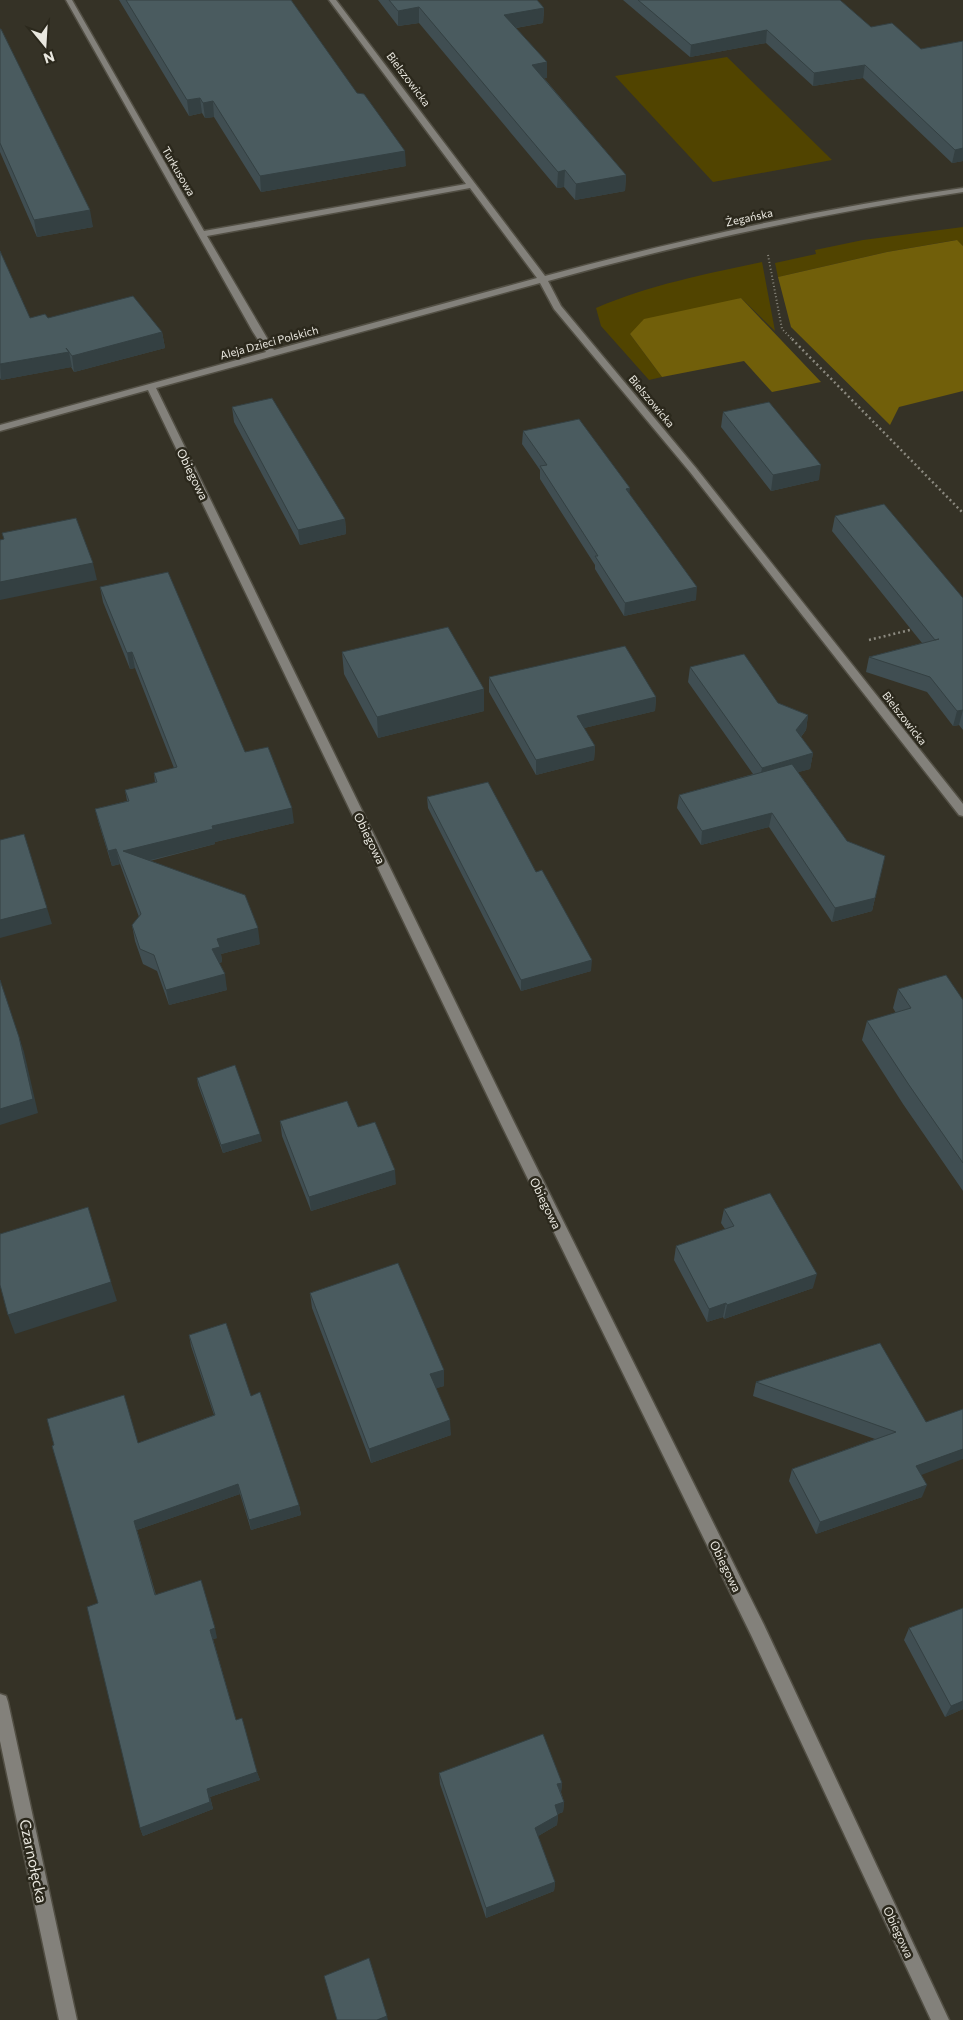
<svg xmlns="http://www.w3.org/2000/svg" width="963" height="2020" font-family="Commissioner,sans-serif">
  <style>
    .green { fill: #514400 }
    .forest { fill: #715f0a }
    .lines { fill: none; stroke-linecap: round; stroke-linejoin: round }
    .minor-casing { stroke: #524f44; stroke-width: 3 }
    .path-far1 { stroke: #8b897f; stroke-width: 2; stroke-dasharray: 1 2.5; stroke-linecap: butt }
    .path { stroke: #8b897f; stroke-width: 2.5; stroke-dasharray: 2 3; stroke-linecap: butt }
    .minor { fill: #83817b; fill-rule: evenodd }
    .wall { fill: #404e52 }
    .shaded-wall { fill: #344042 }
    .building { fill: #4a5b5f; stroke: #344042 }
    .labels { text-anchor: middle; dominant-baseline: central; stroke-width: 5; stroke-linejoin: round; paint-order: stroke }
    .far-street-label { font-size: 11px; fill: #e9e7df; stroke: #2b281c }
    .street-label { font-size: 12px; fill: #e9e7df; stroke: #2b281c }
    .near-street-label { font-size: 15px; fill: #e9e7df; stroke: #2b281c }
  </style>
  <rect width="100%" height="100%" fill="#353226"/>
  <path class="green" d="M727,57L832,160L713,182L615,76Z
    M963,227V246L956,240L887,252L778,277L775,263L816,254L815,250L863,240Z
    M762,262L775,331L741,298L630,334L662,377L649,380L601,326L596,308C649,285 706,274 762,262Z"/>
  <path class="forest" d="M957,240L963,246V391L899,407L890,425L791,327L778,277L887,252Z
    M741,298L821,382L772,392L744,361L662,377L630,334L644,319Z"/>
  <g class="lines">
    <defs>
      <path id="minor" d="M66,0H72L204,231L466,184L329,0H336L545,276C682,239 822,208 963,188V192C823,213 684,243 548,281L561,306L696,468L963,804V816L959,815L690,472L554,309L540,283L156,388L514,1122L764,1625L949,2020H931L752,1637L500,1122L148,390L0,431V425L266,352L253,332ZM470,188L537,278L274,350L207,236Z
        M0,1694L6,1696L8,1702L77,2020H59L0,1741Z"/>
    </defs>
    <use href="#minor" class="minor-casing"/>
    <path class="path-far1" d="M768,255L782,329L793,340"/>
    <path class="path" d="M792,339L963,513
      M869,640L914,629"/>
    <use href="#minor" class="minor"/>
  </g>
  <path class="wall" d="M119,0H291L406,166L261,192L214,117L205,118L202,113L189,116Z
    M378,0H537L544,8L543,23L516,28L547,78H544L626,175L625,191L575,200L564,187L557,188L419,23L398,26Z
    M623,0H840L871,27L921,49L963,41V161L952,163L863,78L813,86L766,43L690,57Z
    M0,29L93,227L37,237L0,152Z
    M0,251L30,318H48L162,332L165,348L74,372L71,367L1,380L0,378Z
    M232,407L345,519L346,534L300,545L234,422Z
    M723,412L819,480L771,491L721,427Z
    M523,431L629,494L696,600L624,616L595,569V565L540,479V470L522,444Z
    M835,516L963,598V730L959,725L953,726L927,692L866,672L869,657L922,643L832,531Z
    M100,587L245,752L294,823L215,842V844L150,861L260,944L221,954L222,962L219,963L227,990L169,1005L157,971L143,964L135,941L132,925L139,917L120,864L112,866L99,824L95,809L127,801L125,790L155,783L154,773L174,768L135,668L130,669L103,602Z
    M342,652L484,711L378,738L344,674Z
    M690,667L778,703L808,715L806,730L801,737L813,753L810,769L798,772L847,841L885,856L872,911L832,922L769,827L701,845L677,808L679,795L753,774L688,682Z
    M489,677L656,697L655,711L584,728L595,746L594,760L536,775L489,692Z
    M427,797L536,872L591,971L521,991L428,808Z
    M898,989L963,1000V1191L903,1104L862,1040L867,1021L896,1013L893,1008Z
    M197,1078L262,1141L223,1153L198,1085Z
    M280,1121L358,1127L396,1184L311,1211L282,1136Z
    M724,1209L813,1288L724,1319L723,1317L707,1322L674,1260L676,1246L725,1229L721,1223Z
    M310,1293L444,1370V1386L436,1388L451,1435L371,1463L312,1308Z
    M189,1335L251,1396L299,1505L301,1515L251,1530L240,1494L137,1530L156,1595L217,1638L213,1639L236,1720L260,1780L210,1797L213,1809L143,1836L140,1828L98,1603L138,1443L214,1415L191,1346Z
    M880,1343L922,1497L816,1534L789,1481L792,1469L875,1439L753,1396L756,1382Z
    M963,1608V1709L945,1717L904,1640L909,1628Z
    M439,1773L562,1783L561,1792L564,1802L563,1812L558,1814L557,1825L538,1836L555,1882L554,1891L486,1918L440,1784Z"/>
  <path class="shaded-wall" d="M419,7V23L398,26V11Z
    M544,8L543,23L504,30V15Z
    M767,30L766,43L690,57L691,45Z
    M547,62V78L532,80V65Z
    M865,65L863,78L813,86L814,73Z
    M200,98L202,113L189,116L187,100Z
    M213,101L214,117L205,118L203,103Z
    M963,148V161L952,163L955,150Z
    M405,151L406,166L261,192L260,176Z
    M565,170L564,187L557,188L558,172Z
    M626,175L625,191L575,200L576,184Z
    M90,210L93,227L37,237L34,220Z
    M162,332L165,348L74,372L72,356Z
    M69,352L72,367L1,380L0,364Z
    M821,465L819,480L771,491L773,475Z
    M630,488L629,501L626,489Z
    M345,519L346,534L300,545L298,530Z
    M93,563L97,580L0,600V582Z
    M697,587L696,600L624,616L625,603Z
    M132,652L135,668L130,669L127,653Z
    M484,689V711L378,738L377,717Z
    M656,697L655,711L576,730L577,716Z
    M963,710L959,725L953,726L957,711Z
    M808,715L806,730L794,746L796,730Z
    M595,746L594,760L536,775V760Z
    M813,753L810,769L759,783L762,768Z
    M292,808L294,823L215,842V844L126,866L123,851L212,826Z
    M772,813L769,827L701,845L702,831Z
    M116,849L120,864L112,866L108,851Z
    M875,898L872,911L832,922L835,908Z
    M47,908L52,924L0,938V920Z
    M258,928L260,944L221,954L222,962L215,964L212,949L217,939Z
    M592,960L591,971L521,991V980Z
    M225,974L227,990L169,1005L166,990Z
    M19,1037L24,1052L38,1113L0,1125V1109Z
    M260,1134L262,1141L223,1153L221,1145Z
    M395,1170L396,1184L311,1211L309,1197Z
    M817,1274L813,1288L724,1319L727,1305Z
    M111,1282L117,1301L15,1334L8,1315Z
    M726,1303L723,1317L707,1322L709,1309Z
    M444,1370V1386L431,1390L430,1374Z
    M450,1420L451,1435L371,1463L369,1449Z
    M963,1449V1459L911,1479L916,1466Z
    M238,1484L240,1494L137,1530L134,1521Z
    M927,1485L922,1497L816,1534L820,1522Z
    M299,1505L301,1515L251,1530L249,1520Z
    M215,1628L217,1638L213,1639L210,1630Z
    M963,1701V1709L945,1717L951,1706Z
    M257,1772L260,1780L210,1797L213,1809L143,1836L140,1828L207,1789Z
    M562,1783L561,1793L557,1784Z
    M564,1802L563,1812L554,1815L555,1805Z
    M558,1815L557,1825L535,1838V1828Z
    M555,1882L554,1891L486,1918V1908Z
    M387,2016L388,2020H377Z"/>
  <path class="building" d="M126,0H291L357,93L364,94L405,151L260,176L213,101L203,103L200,98L187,100Z
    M389,0H537L544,8L504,15L547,62L532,65L626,175L576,184L565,170L558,172L419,7L398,11Z
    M638,0H840L871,27L892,23L921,49L963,41V148L955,150L865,65L814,73L767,30L691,45Z
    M0,29H1L90,210L34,220L0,143Z
    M0,251L30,318L45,314L48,318L133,296L162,332L72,356L66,348L69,352L0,364Z
    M272,398L345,519L298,530L232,407Z
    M769,402L821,465L773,475L723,412Z
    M579,419L630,488L626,489L697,587L625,603L595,556H598L540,466L547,465L523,431Z
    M884,504L963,598V710L957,711L930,677L869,657L939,639L935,640L835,516Z
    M76,518L93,563L0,582V540L4,539L2,533Z
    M168,572L245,752L268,747L292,808L212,826L213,829L123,851L245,895L258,928L217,939L220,947L212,949L225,974L166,990L154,955L140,949L132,925L141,914L116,849L108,851L95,809L129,801L125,790L157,782L154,773L177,767L132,652L127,653L100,587Z
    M448,627L484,689L377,717L342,652Z
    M625,646L656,697L577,716L595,746L536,760L489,677Z
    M744,654L778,703L808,715L796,730L813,753L762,768L690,667Z
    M792,764L847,841L885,856L875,898L835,908L772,813L702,831L679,795Z
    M488,782L536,872L542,870L592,960L521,980L427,797Z
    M24,834L47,908L0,920V840Z
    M946,975L963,1000V1163L909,1085L867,1021L911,1008L898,989Z
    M0,980L19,1037L33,1099L0,1109Z
    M235,1065L260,1134L221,1145L197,1078Z
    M347,1101L358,1127L375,1122L395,1170L309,1197L280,1121Z
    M770,1193L817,1274L727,1305L726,1303L709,1309L676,1246L734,1226L724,1209Z
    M88,1207L111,1282L8,1315L0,1285V1234Z
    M398,1263L444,1370L430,1374L450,1420L369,1449L310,1293Z
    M226,1323L251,1396L260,1392L299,1505L249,1520L238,1484L134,1521L155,1595L201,1580L215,1628L210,1630L236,1720L242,1718L257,1772L207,1789L210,1802L140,1828L87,1607L98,1603L52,1446L54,1445L47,1419L124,1395L138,1443L215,1415L189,1335Z
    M880,1343L926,1422L963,1409V1449L916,1466L927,1485L820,1522L792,1469L896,1432L756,1382Z
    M963,1608V1701L951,1706L909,1628Z
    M543,1734L562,1783L557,1784L564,1802L555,1805L558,1815L535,1828L555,1882L486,1908L439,1773Z
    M369,1958L387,2016L377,2020H337L324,1976Z"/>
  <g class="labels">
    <g class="far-street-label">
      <text transform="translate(409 79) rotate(53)">Bielszowicka</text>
      <text transform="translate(179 171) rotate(60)">Turkusowa</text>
      <text transform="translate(749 217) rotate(-12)">Żegańska</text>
      <text transform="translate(269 342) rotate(-15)">Aleja Dzieci Polskich</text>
      <text transform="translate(652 401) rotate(50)">Bielszowicka</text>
      <text transform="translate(905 718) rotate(52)">Bielszowicka</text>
    </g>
    <g class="street-label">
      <text transform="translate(193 474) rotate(64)">Obiegowa</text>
      <text transform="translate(370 838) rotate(64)">Obiegowa</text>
      <text transform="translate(546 1203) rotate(64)">Obiegowa</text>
      <text transform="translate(726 1566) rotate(64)">Obiegowa</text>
      <text transform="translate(899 1932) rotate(65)">Obiegowa</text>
    </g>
    <g class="near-street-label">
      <text transform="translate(34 1861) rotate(78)">Czarnołęcka</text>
    </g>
  </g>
  <g transform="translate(45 45) rotate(162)" stroke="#2b281c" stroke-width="4" paint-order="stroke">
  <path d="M0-4L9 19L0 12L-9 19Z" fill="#e9e7df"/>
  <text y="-8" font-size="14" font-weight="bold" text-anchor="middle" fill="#e9e7df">N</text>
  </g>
</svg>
